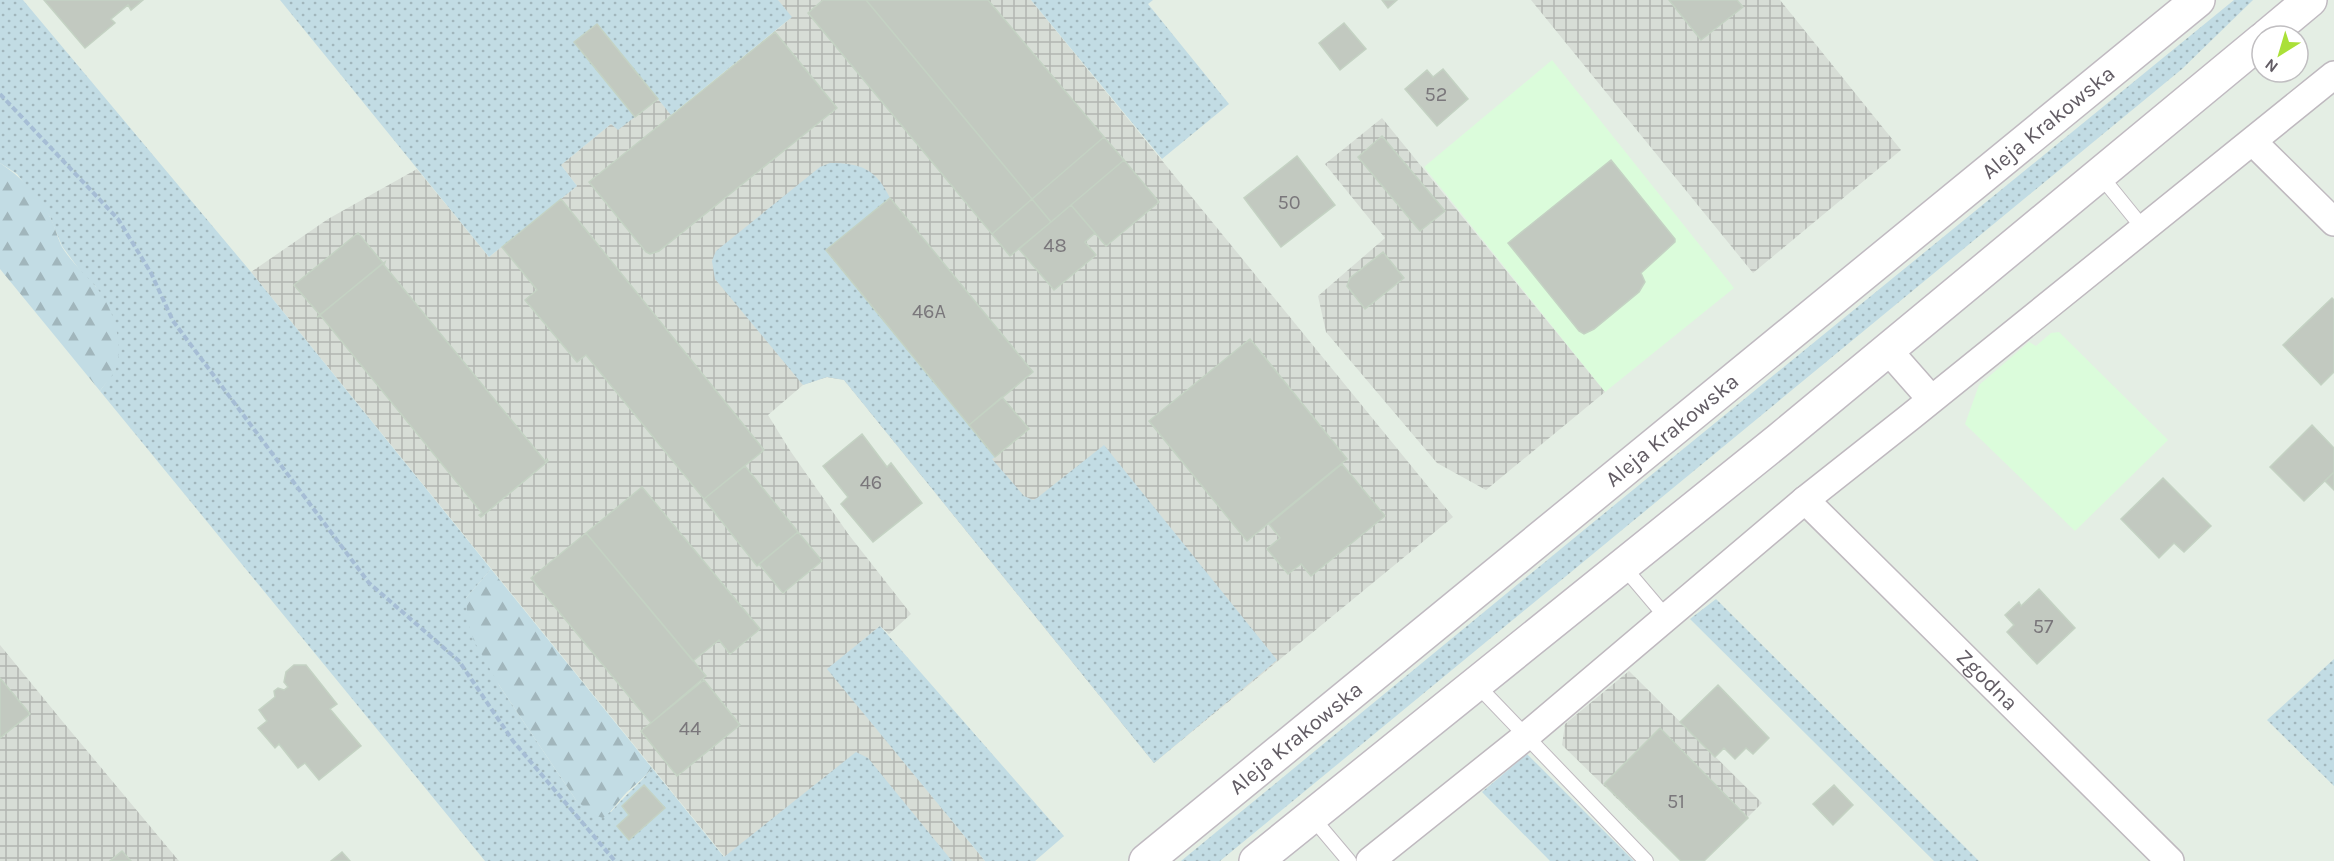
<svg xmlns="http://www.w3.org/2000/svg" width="2334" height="861" font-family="Karla,sans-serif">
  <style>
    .commercial { fill: #dbfcdb }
    .industrial { fill: url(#industrial-grid) }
    .grass { fill: url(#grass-dots) }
    .forest { fill: url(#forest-firs) }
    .building { fill: #c2c9c0; stroke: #c4d2c3; stroke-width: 1.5 }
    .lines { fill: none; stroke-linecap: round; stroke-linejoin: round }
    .lane-casing { stroke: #bfb9bf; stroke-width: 16 }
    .street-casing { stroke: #bfb9bf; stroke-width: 30 }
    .secondary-casing { stroke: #c0bac1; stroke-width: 36 }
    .path { stroke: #a6bdd5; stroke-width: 4; stroke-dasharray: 6 3; stroke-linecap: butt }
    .lane { stroke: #fff; stroke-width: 14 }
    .street { stroke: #fff; stroke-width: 27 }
    .secondary { stroke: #fff; stroke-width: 33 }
    .labels { text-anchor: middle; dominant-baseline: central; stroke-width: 6; stroke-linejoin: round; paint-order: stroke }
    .number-label { font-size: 20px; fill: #7a777b }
    .street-label { font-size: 22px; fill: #625c64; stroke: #fff }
  </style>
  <defs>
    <pattern id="industrial-grid" width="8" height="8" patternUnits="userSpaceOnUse" patternTransform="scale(1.5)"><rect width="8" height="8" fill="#d7ddd6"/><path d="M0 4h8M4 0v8" fill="none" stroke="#b2b6b1"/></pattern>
    <pattern id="grass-dots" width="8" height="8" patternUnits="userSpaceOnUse" patternTransform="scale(1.5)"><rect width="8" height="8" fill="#c2dce4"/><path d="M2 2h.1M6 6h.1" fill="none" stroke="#a1b6bc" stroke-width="1.8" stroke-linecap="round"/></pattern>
    <pattern id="forest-firs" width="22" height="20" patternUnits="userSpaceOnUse" patternTransform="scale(1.5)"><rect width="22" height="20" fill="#c2dce4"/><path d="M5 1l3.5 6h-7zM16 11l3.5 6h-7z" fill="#a1b6bc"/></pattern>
  </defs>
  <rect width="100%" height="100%" fill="#e4eee4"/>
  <path class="commercial" d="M1552,60L1734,288L1605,392L1424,167Z
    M2059,332L2168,440L2075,531L1965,424L1979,385L2029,342L2036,346L2051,333Z"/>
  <path class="industrial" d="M778,0H1031L1453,517L1154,763L844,380L827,377L803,385L768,415L789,449L849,535L911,614L889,634L880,626L828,669L985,861H728L251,272L328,219L417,169L489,257L577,186L561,165L612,123L658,99L672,115L791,18Z
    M1531,0H1780L1901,150L1753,273Z
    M1382,118L1605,392L1486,490L1437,463L1326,332L1318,296L1385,238L1325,164Z
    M0,645L63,722L179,861H0Z
    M1629,671L1762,803L1704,861H1681L1562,745L1565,724Z"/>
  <path class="grass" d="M0,0H23L251,272L491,569L466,598L499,685L576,800L611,812C624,796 640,784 652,768L724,857L856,752L868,758L952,861H485L100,391L115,370L96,287L84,276L62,246L50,217L17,174L0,163Z
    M280,0H778L792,17L671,115L658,99L618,130L611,124L561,165L577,186L489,257Z
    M1031,0H1153L1148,4L1229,104L1162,159Z
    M2234,0H2253L2182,69L1220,861H1181L1590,525Z
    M830,163C861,163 876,169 890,198L826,251L995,457L992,459L1024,496L1033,500L1037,498L1104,445L1277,660L1154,763L844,380L827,377L803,385L715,279L712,261L716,251L820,167Z
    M1716,599L1979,861H1934L1690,619Z
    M880,626L1064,836L1035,861H985L827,669Z
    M2334,659V786L2267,720Z
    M1527,754L1634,861H1550L1482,792Z"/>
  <path class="forest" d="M0,163C21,177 38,194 50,217C55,226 57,237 62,247C71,262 84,273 95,286C113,306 124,342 116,368C113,376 105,384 100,391L0,269Z
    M491,569L652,768C645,777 636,784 627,792C618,801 613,811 603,818L593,815L576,800L499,685L474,641L468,622L466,598Z"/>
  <path class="building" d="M44,0H143L131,10L128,5L111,19L115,23L85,48Z
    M823,0H866L1032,199L992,234L808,13Z
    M866,0H988L1104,137L1032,199Z
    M1382,0H1397L1388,8Z
    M1669,0H1737L1743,7L1701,40Z
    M1344,23L1366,49L1340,70L1319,43Z
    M597,24L658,99L635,117L574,42Z
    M775,32L837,108L659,251L650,254L646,252L589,182Z
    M1443,69L1468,99L1437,126L1405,89L1427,70L1433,77Z
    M1382,136L1445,211L1420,231L1358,157Z
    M1104,137L1124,160L1051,222L1032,199Z
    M1297,156L1335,205L1281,247L1244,198Z
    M1124,160L1159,202L1106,246L1071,205Z
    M1611,160L1675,239V242L1641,273L1645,282L1639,292L1594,329L1584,334L1579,331L1508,243Z
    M890,198L1033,372L969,425L826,250Z
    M561,199L764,450L704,499L586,355L577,362L525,300L537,290L502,247Z
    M1032,199L1051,222L1010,256L992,234Z
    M1071,205L1095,233L1085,242L1096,255L1054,290L1019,249Z
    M358,233L383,263L320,315L294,285Z
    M1383,252L1404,278L1365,309L1347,286L1350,278Z
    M385,262L384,265L545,461L547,459L548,461L481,517L479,515L482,513L321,316L317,317Z
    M2332,298L2334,300V372L2321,385L2283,345Z
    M1250,339L1347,459L1247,541L1149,421Z
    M1002,397L1029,429L995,457L969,425Z
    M2312,425L2334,448V472L2304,501L2270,467Z
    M862,434L887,467L891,463L922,503L873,542L841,504L848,497L823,466Z
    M1342,464L1385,516L1311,576L1301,564L1288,574L1267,549L1280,538L1269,524Z
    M745,466L798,532L757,566L704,499Z
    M2334,472V490L2325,481Z
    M2163,478L2211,526L2184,552L2174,543L2159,558L2121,519Z
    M642,487L760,629L730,654L719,640L693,661L586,533Z
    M798,532L822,561L783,593L759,564Z
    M586,533L706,676L651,723L531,578Z
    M2039,589L2075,628L2037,664L2007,632L2014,625L2005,615L2019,602L2021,606Z
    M294,665H306L337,704L330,709L361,746L319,780L305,763L298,768L279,744L275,748L258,728L267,721L259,710L275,697L274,691L278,688L284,690L288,687L284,682L286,672Z
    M0,678L30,714L0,738Z
    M704,680L740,725L677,776L641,731Z
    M1718,685L1769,738L1753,754L1746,748L1735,759L1724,748L1715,757L1680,722Z
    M1660,728L1748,818L1704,861H1681L1604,784Z
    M644,785L665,808L629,840L617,826L629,815L622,806Z
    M1834,785L1853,805L1833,825L1813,804Z
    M122,851L131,861H110Z
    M342,852L350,861H331Z"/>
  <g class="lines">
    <defs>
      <path id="lane" d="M2100,175L2143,228
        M1622,565L1667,618
        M1476,684L1646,861
        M1311,816L1349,861"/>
      <g id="street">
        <path d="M2253,142L2334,222"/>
        <path d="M1887,349L1931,399"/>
        <path id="s1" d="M1805,500L2170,861"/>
        <path d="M1370,861L1525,737L1805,500L1910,417L2334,75"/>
      </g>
      <g id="secondary">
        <path d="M2267,36L2310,0"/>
        <path id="s2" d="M1146,861L2198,0"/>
        <path d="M1256,861L1780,439L2262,40"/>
      </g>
    </defs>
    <use href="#lane" class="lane-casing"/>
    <use href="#street" class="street-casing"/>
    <use href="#secondary" class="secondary-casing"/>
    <path class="path" d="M0,94L118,219L151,273L173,321L369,583L459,661L513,741L615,861"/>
    <use href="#lane" class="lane"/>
    <use href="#street" class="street"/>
    <use href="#secondary" class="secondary"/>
  </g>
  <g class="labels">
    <g class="number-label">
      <text x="1436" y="94">52</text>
      <text x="1289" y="202">50</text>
      <text x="1055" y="245">48</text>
      <text x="929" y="311">46A</text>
      <text x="871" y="482">46</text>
      <text x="2043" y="626">57</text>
      <text x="690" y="728">44</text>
      <text x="1676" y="801">51</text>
    </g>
    <g class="street-label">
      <text stroke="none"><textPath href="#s2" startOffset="1166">Aleja Krakowska</textPath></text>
      <text stroke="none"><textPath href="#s2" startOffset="680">Aleja Krakowska</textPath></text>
      <text stroke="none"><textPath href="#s1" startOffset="256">Zgodna</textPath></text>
      <text stroke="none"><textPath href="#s2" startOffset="194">Aleja Krakowska</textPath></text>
    </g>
  </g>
  <g transform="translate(2280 54) rotate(217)"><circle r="28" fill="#ffffff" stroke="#c0bec1" stroke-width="1.5"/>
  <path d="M0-4.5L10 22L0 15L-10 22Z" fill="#aae038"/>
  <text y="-9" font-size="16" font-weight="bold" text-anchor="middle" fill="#625c64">N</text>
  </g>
</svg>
